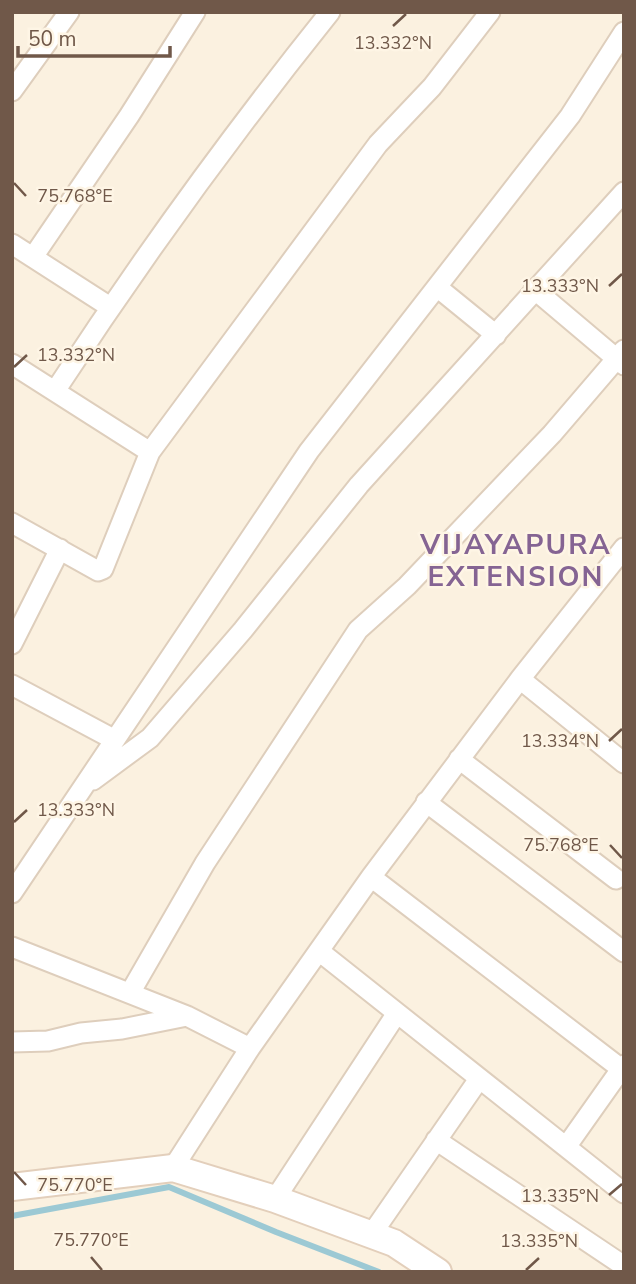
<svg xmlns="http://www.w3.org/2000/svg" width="636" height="1284" font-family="'Nunito Sans',sans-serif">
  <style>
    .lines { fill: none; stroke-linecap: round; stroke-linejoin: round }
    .stream { stroke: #9cc9d4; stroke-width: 6 }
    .street-casing { stroke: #decebc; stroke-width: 23 }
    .secondary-casing { stroke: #e3cfbb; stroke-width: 30 }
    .street { stroke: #fff; stroke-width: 19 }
    .secondary { stroke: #fff; stroke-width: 26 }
    .ticks { fill: none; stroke: #705849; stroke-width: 2.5 }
    .labels { text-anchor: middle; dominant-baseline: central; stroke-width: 5; stroke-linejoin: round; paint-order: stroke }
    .district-label { font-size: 28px; font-weight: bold; letter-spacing: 2px; fill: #856493; stroke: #fef5e5 }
    .ticks-label { font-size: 18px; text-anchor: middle; fill: #705849; stroke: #fef5e5; stroke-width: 5; stroke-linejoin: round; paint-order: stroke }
  </style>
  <rect width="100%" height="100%" fill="#fbf1e0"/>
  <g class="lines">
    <path class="stream" d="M12,1216L169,1187L276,1232L379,1272"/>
    <defs>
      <path id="street" d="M12,91L69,12
        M12,244L110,307
        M33,257L129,116L195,12
        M437,287L496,335
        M534,289L624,365
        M12,364L150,452
        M55,391C140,261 232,134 330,12
        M12,523L98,571L103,569L150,452L378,144L432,87L490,12
        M12,644L60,549
        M520,679L624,763
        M12,685L115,740
        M459,759L616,879
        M93,780L150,738L243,630L359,485L624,192
        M426,802L624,952
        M371,877L624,1071
        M12,893L309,451L570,116L624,32
        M12,947L187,1016L250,1048
        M319,951L624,1193
        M130,993L205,863L358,630L407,586L552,434L624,350
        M12,1042L48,1041L81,1033L122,1029L187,1016
        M436,1140L624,1266
        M566,1147L624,1065
        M173,1168L250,1048L371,877L520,679L624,548
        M275,1199L397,1013
        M371,1235L479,1079"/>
      <path id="secondary" d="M12,1187L173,1168L275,1199L394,1243L438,1272"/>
    </defs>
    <use href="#street" class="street-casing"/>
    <use href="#secondary" class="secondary-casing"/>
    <use href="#street" class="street"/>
    <use href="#secondary" class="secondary"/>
  </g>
  <path class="ticks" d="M393,26L406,14M14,183L26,196M609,286L622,274M14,367L27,355M609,741L622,729M14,822L27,810M610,845L622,858M14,1172L26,1185M609,1195L622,1184M91,1257L102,1270M526,1270L539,1258"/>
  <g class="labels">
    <g class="district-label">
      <text x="516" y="545">VIJAYAPURA<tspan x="516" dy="32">EXTENSION</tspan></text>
    </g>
  </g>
  <g class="ticks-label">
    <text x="393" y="49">13.332°N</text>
    <text x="75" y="202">75.768°E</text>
    <text x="560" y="292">13.333°N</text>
    <text x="76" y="361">13.332°N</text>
    <text x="560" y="747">13.334°N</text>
    <text x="76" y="816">13.333°N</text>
    <text x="561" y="851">75.768°E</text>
    <text x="75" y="1191">75.770°E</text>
    <text x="560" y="1202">13.335°N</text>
    <text x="91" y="1246">75.770°E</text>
    <text x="539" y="1247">13.335°N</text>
  </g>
  <rect width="636" height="1284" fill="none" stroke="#705849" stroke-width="28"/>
  <path d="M18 46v10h152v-10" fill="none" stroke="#705849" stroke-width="3.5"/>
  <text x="28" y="46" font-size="21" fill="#705849" stroke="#fef5e5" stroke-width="5" paint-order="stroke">50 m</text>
</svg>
